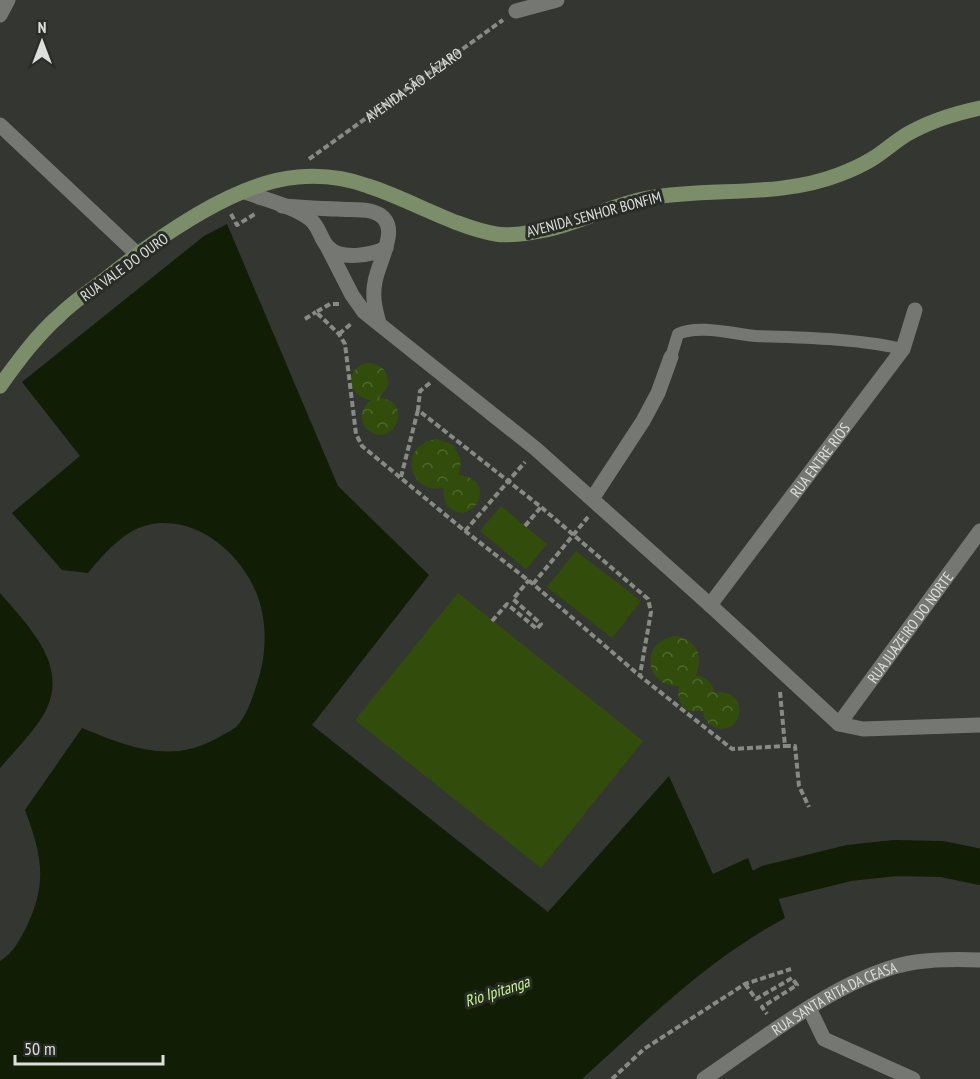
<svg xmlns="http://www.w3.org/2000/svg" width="980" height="1079" font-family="'PT Sans Narrow',sans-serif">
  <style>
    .park { fill: url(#park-crowns) }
    .pitch { fill: #324d0b }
    .water { fill: #111d04 }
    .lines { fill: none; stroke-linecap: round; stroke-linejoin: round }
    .river { stroke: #111d04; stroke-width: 36 }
    .path { stroke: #878a85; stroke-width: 4; stroke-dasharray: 6 3; stroke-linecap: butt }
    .lane { stroke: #757872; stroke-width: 12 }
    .street { stroke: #757872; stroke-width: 15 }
    .secondary { stroke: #7c8e69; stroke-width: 15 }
    .labels { text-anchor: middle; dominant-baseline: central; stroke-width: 6; stroke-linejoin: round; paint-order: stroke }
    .street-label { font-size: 15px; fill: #dddfdc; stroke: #2a2d27 }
    .water-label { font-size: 16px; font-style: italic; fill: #c2f68a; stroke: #2a2d27 }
  </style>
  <defs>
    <pattern id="park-crowns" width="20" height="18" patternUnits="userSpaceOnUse" patternTransform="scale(1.5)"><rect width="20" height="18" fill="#324d0b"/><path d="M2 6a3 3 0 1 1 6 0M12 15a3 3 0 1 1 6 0" fill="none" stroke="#4f662e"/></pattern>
  </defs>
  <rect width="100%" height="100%" fill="#343731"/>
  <path class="park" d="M367,363C382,363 389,372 388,386L379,398C417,400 392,456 364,426C360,415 362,407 371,400C347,397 343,369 367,363Z
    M437,439L453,445L461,460L459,475C498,479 475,526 451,509C444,504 443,496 444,488C407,495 398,444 437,439Z
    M676,636C697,640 704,657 696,675C707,677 712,683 715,693C749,687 745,734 718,728C708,726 704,720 703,711H689C679,705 677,697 679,686C643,687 640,640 676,636Z"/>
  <path class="pitch" d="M501,506L547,544L526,569L480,531Z
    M576,551L641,601L612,638L547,587Z
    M458,593L643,741L541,868L355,720Z"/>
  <path class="water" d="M227,224L338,486L429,575L312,725L548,912L669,776L713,874L748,858L754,874L769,869L785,918C708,959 646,1021 582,1079H0V961C12,955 20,939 26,928C48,882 42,856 25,810L82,728C130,748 173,765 221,736C226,733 233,730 237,726C247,716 255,691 259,677C267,650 267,618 256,592C239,551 194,514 148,525C123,531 104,554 88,573L62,570L12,513L80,456L22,382L204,236Z
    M0,593C27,625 69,664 46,710C38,727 13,753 0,768Z"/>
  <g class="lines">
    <path class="river" d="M731,903L768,883L849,863L895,858L942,859L980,867"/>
    <g class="path">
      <path id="s1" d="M309,159L503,20"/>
      <path d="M231,214L237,225L255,214"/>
      <path d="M339,304H330L316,312L339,334L345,344L356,434L362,446L465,531L533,584L640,676L732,749L785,746"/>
      <path d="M305,319L316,312"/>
      <path d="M339,334L352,323"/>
      <path d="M430,383L420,391L418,410L541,507L648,599L651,612L640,675"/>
      <path d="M401,477L418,410"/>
      <path d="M525,526L541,507"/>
      <path d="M465,531L525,462"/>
      <path d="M533,584L588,517"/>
      <path d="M492,621L507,604L537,629L541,624L513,599L529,580"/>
      <path d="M780,692L785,746H795L799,786L809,807"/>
      <path d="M745,984L756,999L792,978L797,985L762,1007L767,1014"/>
      <path d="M612,1079L644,1049L745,984L791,969"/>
    </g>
    <path class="lane" d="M671,357L678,334C698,324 734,334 756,336C806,338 854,338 903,349"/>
    <g class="street">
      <path d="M516,11L557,0"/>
      <path d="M0,15L8,0"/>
      <path d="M0,125L137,254"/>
      <path d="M245,192C266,200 293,206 310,219C320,227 320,239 328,247C340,261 372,255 386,248"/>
      <path d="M282,206C301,207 319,209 338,209C348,210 360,209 370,211C407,220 378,260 375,282C372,296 375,309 379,323"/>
      <path d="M328,248L352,295L364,312L536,449L710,605L839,724L863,729L980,725"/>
      <path d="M592,499L643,421L658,393L671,357"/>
      <path id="s2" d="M710,605L903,349L915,310"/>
      <path id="s3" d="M839,724L980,531"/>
      <path d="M809,1008L824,1039L913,1079"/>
      <path id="s4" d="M704,1079C762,1040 846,972 916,962C937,959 958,959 980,960"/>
    </g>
    <path class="secondary" d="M0,386C18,361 37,335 60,315C73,302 88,292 103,281C153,241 233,182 298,177C321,175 346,178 368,186C409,199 455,227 496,234C508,236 522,234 534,232C573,227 609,205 649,198C711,187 778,198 838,175C849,171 862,165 872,159C887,150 898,138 913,131C933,120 957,113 980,108"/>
  </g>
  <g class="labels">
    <g class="street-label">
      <text stroke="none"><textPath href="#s1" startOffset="128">AVENIDA SÃO LÁZARO</textPath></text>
      <text transform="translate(594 214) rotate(-15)">AVENIDA SENHOR BONFIM</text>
      <text transform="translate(124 267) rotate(-36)">RUA VALE DO OURO</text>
      <text stroke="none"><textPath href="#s2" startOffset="182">RUA ENTRE RIOS</textPath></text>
      <text stroke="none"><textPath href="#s3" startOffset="120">RUA JUAZEIRO DO NORTE</textPath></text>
      <text stroke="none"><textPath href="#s4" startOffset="154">RUA SANTA RITA DA CEASA</textPath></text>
    </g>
    <g class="water-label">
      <text transform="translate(497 991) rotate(-18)">Rio Ipitanga</text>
    </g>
  </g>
  <g transform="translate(42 42)" stroke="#2a2d27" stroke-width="4.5" paint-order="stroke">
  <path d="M0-4.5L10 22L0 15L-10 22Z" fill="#dddfdc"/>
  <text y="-9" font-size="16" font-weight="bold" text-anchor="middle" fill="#dddfdc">N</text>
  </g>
  <path d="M15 1055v9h148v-9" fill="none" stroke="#dddfdc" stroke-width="3"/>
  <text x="24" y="1055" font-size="18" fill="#dddfdc" stroke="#2a2d27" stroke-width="4.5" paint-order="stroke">50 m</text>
</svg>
